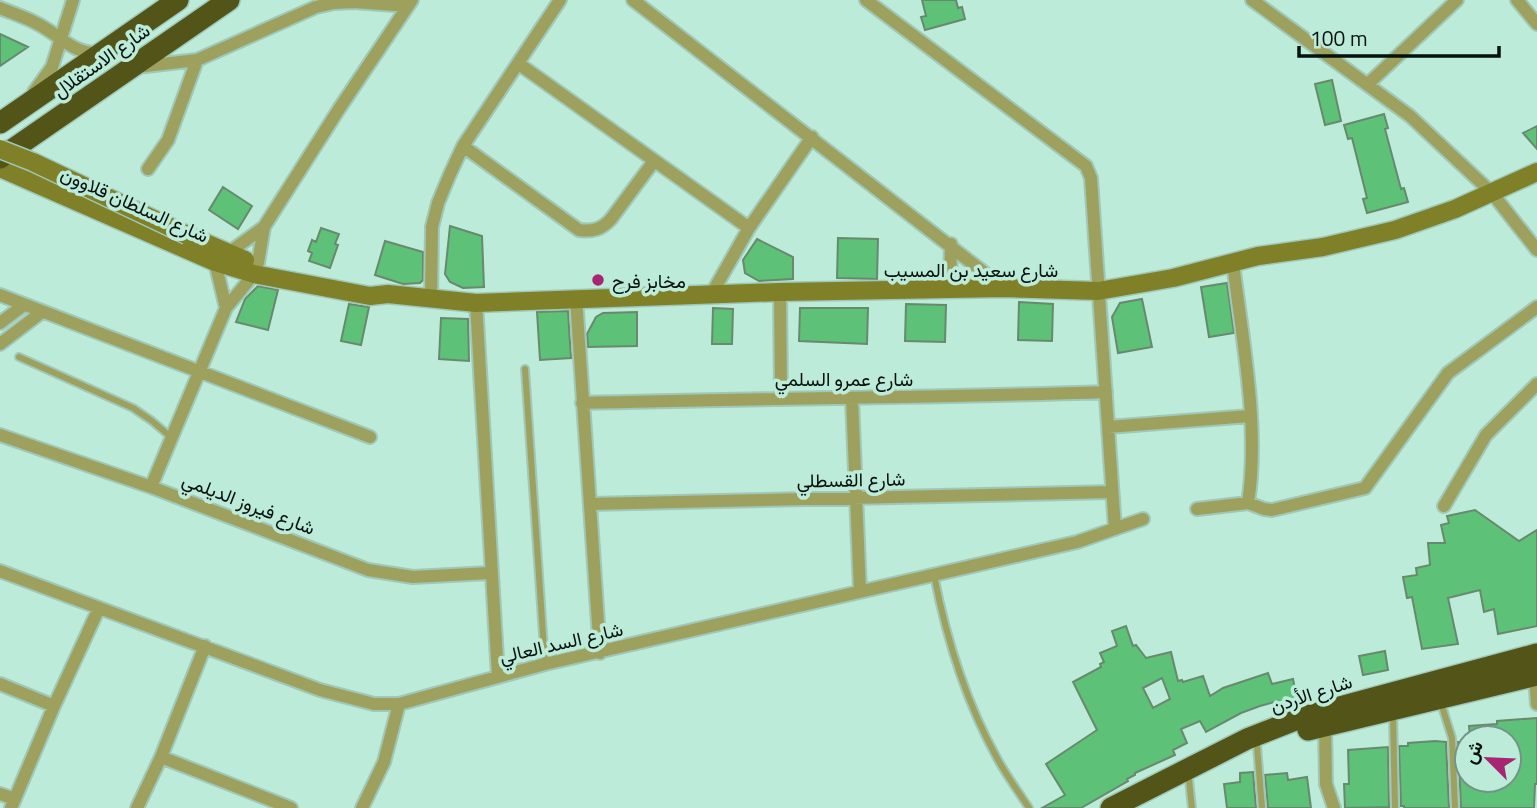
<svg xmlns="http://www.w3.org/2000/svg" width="1537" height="808" font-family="'Titillium Web',Vazirmatn,sans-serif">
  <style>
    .building { fill: #5dc178; stroke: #69896f; stroke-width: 2; fill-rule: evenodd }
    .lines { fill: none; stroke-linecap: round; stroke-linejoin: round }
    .lane-casing { stroke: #9fc8b9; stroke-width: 10 }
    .street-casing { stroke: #9fc8b9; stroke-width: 16 }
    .secondary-casing { stroke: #9fc8b9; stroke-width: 21 }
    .highway-casing { stroke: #9fc8b9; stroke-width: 24 }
    .lane { stroke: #9ea15d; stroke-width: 6 }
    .street { stroke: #9ea15d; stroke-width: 12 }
    .secondary { stroke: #7f8028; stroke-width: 18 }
    .highway { stroke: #535418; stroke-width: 21 }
    .secondary-bridge-casing { stroke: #9fc8b9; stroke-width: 21; stroke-linecap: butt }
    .secondary-bridge { stroke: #7f8028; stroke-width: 18 }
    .poi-dot { fill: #a82571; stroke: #bdebda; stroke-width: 2.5 }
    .labels { text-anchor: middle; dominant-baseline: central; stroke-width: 7; stroke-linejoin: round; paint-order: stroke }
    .street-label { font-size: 19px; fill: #03120d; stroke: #bdebda }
    .poi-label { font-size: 19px; fill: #03120d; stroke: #bdebda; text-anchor: start }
  </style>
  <rect width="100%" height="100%" fill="#bdebda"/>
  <path class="building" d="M922,0H956L958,8L962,7L965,19L925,30L921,17L926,16Z
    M0,34L28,47L0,66Z
    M1332,80L1341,121L1325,125L1315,84Z
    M1384,114L1388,128L1385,129L1401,189L1404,188L1408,202L1367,213L1363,199L1367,198L1352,138L1348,139L1344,125Z
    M1537,126V149L1523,133Z
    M223,187L252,206L238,229L209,210Z
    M450,226L482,236L484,287L463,288L450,282L445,274Z
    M321,228L339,234L335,244L338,245L330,268L309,261L312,253L308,251L312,240L316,242Z
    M838,238L878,239L877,279L837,278Z
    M757,239L793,257V279L759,281L745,273L743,260Z
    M385,241L423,252V280L420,283L403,284L375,275Z
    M1227,283L1234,333L1209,337L1201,287Z
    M258,286L278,290L268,330L236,322L245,299Z
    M1142,299L1152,347L1118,353L1112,317L1120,303Z
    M1019,302L1053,304L1052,341L1018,340Z
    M349,304L369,307L361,345L341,341Z
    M906,304L946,305L945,342L905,341Z
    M713,308L733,309L732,344H712Z
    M800,308H868L867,344L799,341Z
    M568,311L571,358L540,360L537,312Z
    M637,312V346L588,347L587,334L596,317L603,313Z
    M441,318L468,319L469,361L439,359Z
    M1475,510L1519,541L1537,530V626L1498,634L1494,609L1484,612L1480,590L1448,598L1458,644L1422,649L1412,597L1407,598L1403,577L1417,575L1416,568L1430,565L1428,543H1445L1441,525L1449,523L1447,516Z
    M1126,626L1133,646L1136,645L1146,658L1171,652L1178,681L1182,680L1183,682L1203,676L1210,696L1223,688L1268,673L1272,684L1293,679L1298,703L1286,705V703L1279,704L1278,701L1260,706L1241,713L1206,732L1200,721L1181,729L1187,743L1173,750L1175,755L1135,773V775L1127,779L1128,781L1081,808H1042L1065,795L1046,764L1097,730L1073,682L1101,667L1100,664L1104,662L1100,653L1117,646L1112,631ZM1162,678L1170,699L1153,708L1143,688Z
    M1385,651L1388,670L1363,675L1359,656Z
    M1537,718V784H1535L1534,808H1461L1458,742H1467V780H1509V738H1470L1469,726L1497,724V721Z
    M1435,741L1446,742L1449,808H1404V806H1401L1399,746H1408V743Z
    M1388,747L1389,807L1345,808L1344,784H1349L1348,750Z
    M1253,772L1256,808H1227L1224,784L1240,782V773Z
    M1287,773L1288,780L1307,777L1311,808H1268L1265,775Z"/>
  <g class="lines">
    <defs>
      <path id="lane" d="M19,357L133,408L152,421L172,438
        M525,369L545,664
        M934,575C946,637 966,702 997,758C1006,775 1018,791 1029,808
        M1441,703L1452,738L1455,808
        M1393,713L1395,808
        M1257,746L1262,808
        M1189,780L1192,808"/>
      <path id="street" d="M633,0L1004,288
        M866,0L1086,166L1091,178L1115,529
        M1252,0L1410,116L1492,193L1537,250
        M1517,0L1537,24
        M0,8C12,13 25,17 36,23C59,34 73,55 100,53
        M519,64L749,228
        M137,67L197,60L316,7L334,3L354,2L408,6
        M1368,84L1457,0
        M34,92L52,67L73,0
        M463,146L579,230C593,232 602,229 611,219L654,161
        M148,169L168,140L197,60
        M227,254L264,227
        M215,262L226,308
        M258,263L264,227L339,109L412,0
        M1233,263C1242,339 1260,426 1248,503
        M950,289L951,244
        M780,292L781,397
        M0,295L370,437
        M711,295L749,228L812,137
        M576,298L600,653
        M431,299L432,227L438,203L450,174L463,146L560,0
        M476,303L498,676
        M0,323L24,305
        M0,344L42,312
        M852,399L860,591
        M582,403C757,398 931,398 1106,392
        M1108,427L1250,416
        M0,435L151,487L368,570L413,577L490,573
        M151,487L226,308L254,274
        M590,504L1111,492
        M1444,506L1486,435L1537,384
        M1197,509L1248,503L1264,509L1272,510L1365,488L1448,373L1537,307
        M0,571L320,690L374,704H399L545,664L1077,542L1143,519
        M1535,676L1537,704
        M0,684L54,706
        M1325,725L1326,784L1334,808
        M161,757L291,808
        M0,794L15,799
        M11,808L54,706L99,608
        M137,808L161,757L205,646
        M362,808L384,762L399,704"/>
      <path id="secondary" d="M0,168L215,262L254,274L370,296L388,294L476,303L780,292L1004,288L1098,291L1173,278L1258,256L1323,247L1395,230L1455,209L1537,172
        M187,235L245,260"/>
      <path id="highway" d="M0,123L178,0
        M0,158L229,0
        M1308,730L1537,675
        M1111,808L1247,739L1303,717L1537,654"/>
    </defs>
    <use href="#lane" class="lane-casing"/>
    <use href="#street" class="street-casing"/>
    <use href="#secondary" class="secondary-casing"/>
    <use href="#highway" class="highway-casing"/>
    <use href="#lane" class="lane"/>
    <use href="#street" class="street"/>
    <use href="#secondary" class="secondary"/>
    <use href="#highway" class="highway"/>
    <defs>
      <path id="secondary-bridge" d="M0,149L33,162L187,235"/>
    </defs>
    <use href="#secondary-bridge" class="secondary-bridge-casing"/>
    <use href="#secondary-bridge" class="secondary-bridge"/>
  </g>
  <circle class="poi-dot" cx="598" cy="280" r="7"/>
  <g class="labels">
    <g class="street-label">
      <text transform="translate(101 60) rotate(-35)">شارع الاستقلال</text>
      <text transform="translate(135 204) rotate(24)">شارع السلطان قلاوون</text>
      <text x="971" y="269">شارع سعيد بن المسيب</text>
      <text x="844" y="378">شارع عمرو السلمي</text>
      <text transform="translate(851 479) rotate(-1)">شارع القسطلي</text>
      <text transform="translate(249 503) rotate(21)">شارع فيروز الديلمي</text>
      <text transform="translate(561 642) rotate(-13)">شارع السد العالي</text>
      <text transform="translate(1311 693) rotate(-18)">شارع الأردن</text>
    </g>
    <g class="poi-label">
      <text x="612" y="280">مخابز فرح</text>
    </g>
  </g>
  <g transform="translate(1488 759) rotate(294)"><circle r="33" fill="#bdebda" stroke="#739488" stroke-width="2"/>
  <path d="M0-5L12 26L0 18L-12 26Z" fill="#a82571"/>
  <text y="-10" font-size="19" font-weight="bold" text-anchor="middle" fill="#03120d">ش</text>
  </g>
  <path d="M1299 46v10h200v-10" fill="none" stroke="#03120d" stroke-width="3.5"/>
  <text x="1310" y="46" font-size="21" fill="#03120d" stroke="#bdebda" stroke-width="5" paint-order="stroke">100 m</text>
</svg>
